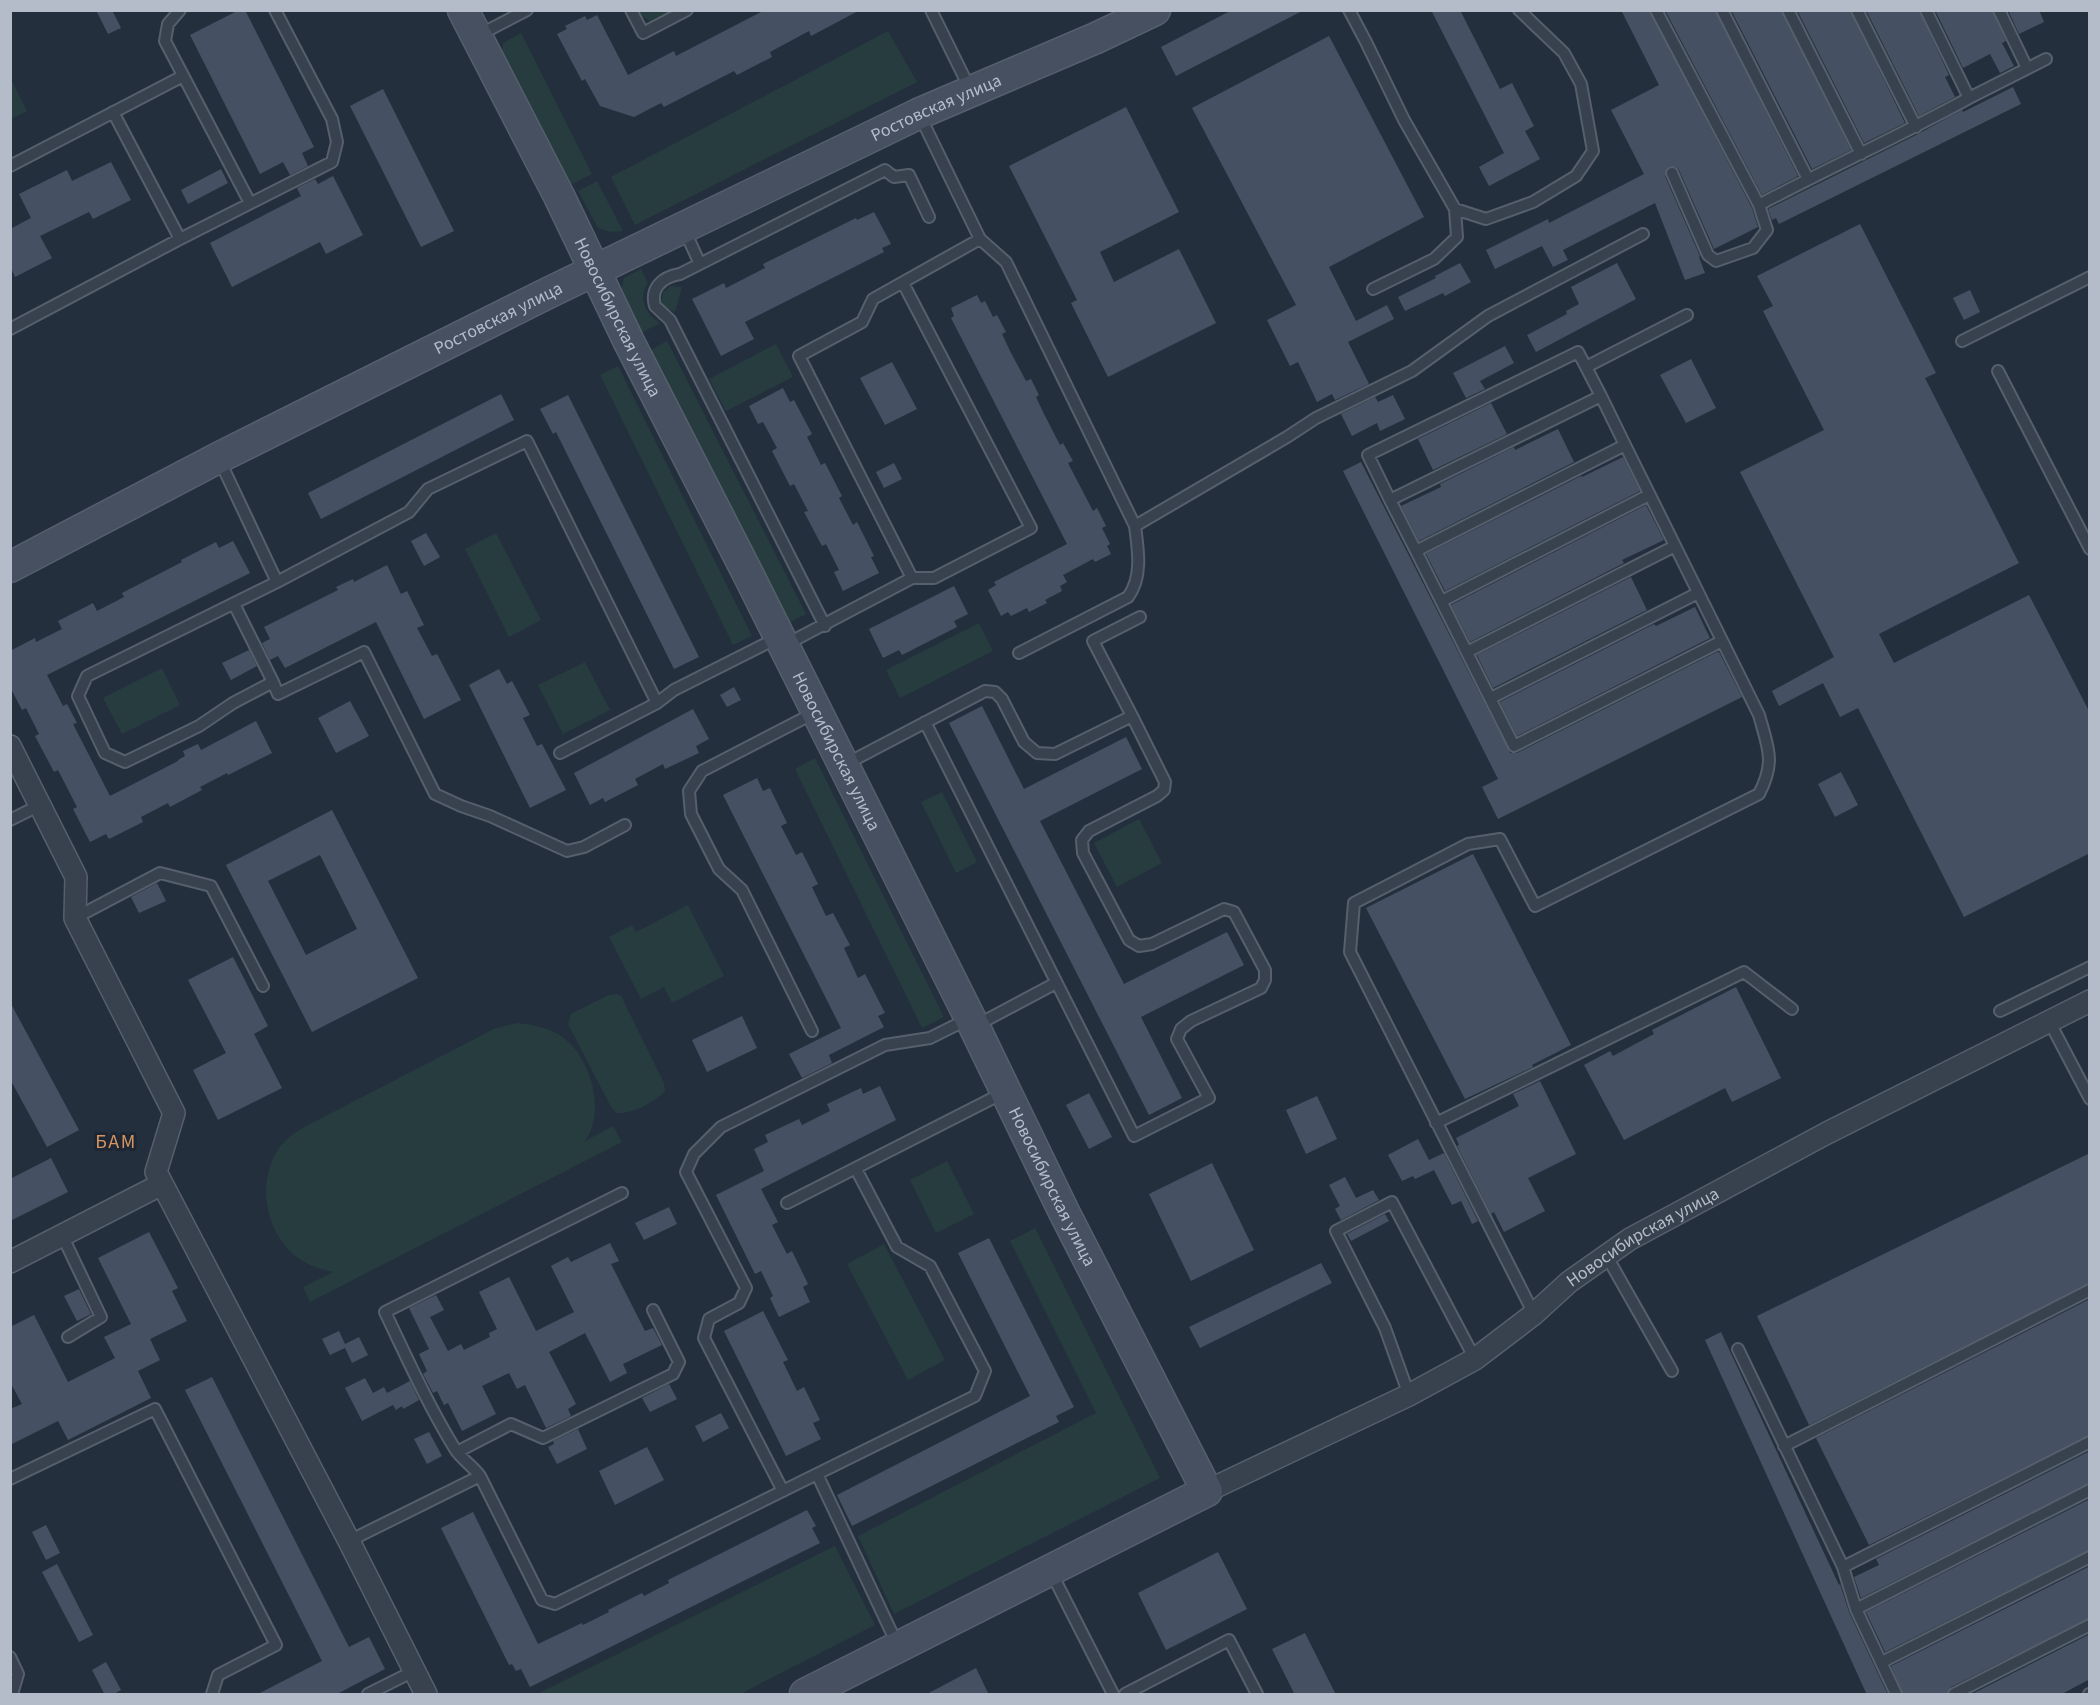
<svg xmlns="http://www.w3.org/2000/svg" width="2100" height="1705" font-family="'Source Sans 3',sans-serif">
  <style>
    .green { fill: #263c3f }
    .building { fill: #455162; fill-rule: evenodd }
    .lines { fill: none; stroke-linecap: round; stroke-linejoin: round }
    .lane-casing { stroke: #565f6c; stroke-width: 14 }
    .street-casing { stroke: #565f6c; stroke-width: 24 }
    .secondary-casing { stroke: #565f6c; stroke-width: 33 }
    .lane { stroke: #38414e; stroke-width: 10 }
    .street { stroke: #38414e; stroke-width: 21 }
    .secondary { stroke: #465061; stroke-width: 30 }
    .labels { text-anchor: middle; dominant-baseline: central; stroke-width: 6; stroke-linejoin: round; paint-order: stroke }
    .street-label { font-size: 18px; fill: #b4bcc9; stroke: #1d2633 }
    .neighbourhood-label { font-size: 20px; letter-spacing: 1.5px; fill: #d59563; stroke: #1d2633 }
  </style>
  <rect width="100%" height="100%" fill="#242f3e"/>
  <path class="green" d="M635,11H677L652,23Z
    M888,31L917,82L635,225L611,177Z
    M521,33L592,174L569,186L502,54L503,43Z
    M10,77L27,111L11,119H10Z
    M597,181L623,231L611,232L598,228L578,191Z
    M641,269L648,283C638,298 645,314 660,323L639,334L620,294L624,278Z
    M671,286L682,287L675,312L664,308L661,303L663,292Z
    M667,341L806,614L785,625L647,352Z
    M776,344L793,377L726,411L709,379Z
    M618,366L752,636L733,645L600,375Z
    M496,533L541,620L509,637L465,549Z
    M979,623L993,651L900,698L886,670Z
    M585,662L610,710L563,734L538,685Z
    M162,668L180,705L122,734L103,698Z
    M815,758L944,1017L922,1028L795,769Z
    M942,792L977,862L956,873L921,802Z
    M1139,819L1162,863L1117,887L1094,843Z
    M688,905L724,976L672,1003L664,987L641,999L609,937L632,925L636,932Z
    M616,994L621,996L664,1083L665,1091C655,1102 632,1114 617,1113L611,1107L568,1024L571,1014L609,995Z
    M517,1023C532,1025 548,1027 561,1036C590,1055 607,1111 585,1141L613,1126L622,1142L310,1302L303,1287L333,1272C325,1270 317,1268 310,1265C268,1246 253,1187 279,1148C286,1138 297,1131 308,1125L494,1029Z
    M947,1161L974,1214L936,1233L910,1180Z
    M1035,1228L1160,1478L894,1614L858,1536L1096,1413L1010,1241Z
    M884,1244L945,1360L908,1380L847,1264Z
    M835,1546L875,1625L740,1694H537Z"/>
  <path class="building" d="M96,10H112L121,28L108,34Z
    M239,10H245L314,147L302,153L308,166L290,175L283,162L260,174L190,35Z
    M765,10H860L811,36L809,31L770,52L772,57L737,75L734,71L664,107L661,103L634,117L600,106L585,79L582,81L557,34L567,29L565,26L585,16L587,20L597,15L628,75L674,51L676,56Z
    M1232,10H1304L1176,76L1161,47Z
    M1431,10H1460L1500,89L1512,83L1534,126L1525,131L1540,159L1489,186L1479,167L1504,153Z
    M1621,10H1649L1752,208L1758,227L1714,249L1679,170L1676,167L1670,166L1666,169L1665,176L1700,256L1699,257L1705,273L1685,280L1655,203L1563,250L1568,260L1553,267L1542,246L1495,269L1486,250L1548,219L1549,223L1644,174L1611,110L1659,85Z
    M1665,10H1715L1798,176L1762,195Z
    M1731,10H1781L1851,150L1812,169Z
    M1797,10H1850L1905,123L1864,143Z
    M1866,10H1919L1949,75L1945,77L1955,97L1919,116Z
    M1935,10H1992L2006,41L2002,43L2014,66L2000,73L1990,54L1963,68Z
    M2008,10H2039L2044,22L2019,34Z
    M1329,36L1424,217L1329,267L1356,321L1387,305L1394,319L1348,342L1369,384L1335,400L1332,394L1317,402L1298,362L1290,366L1267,320L1296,305L1192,108Z
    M2013,87L2021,104L1779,224L1776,218L1772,220L1768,209L1920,133L1962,110L1963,112Z
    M383,89L454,231L421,247L350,106Z
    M1126,107L1179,212L1100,252L1114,282L1179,249L1216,323L1108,377L1071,303L1077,300L1009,166Z
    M111,162L131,200L93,219L89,212L40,236L52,258L15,277L10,266V229L31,218L19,194L67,170L72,181Z
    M221,169L228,183L188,204L181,190Z
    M333,176L363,235L326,254L320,242L232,287L210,243L301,196L297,188L315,179L318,184Z
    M874,212L891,244L882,248L884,252L745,322L754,339L721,356L692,299L724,283L726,288L765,268L763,264L856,218L857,220Z
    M1860,224L1936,373L1925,378L2019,563L1879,634L1894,663L2029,595L2090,713V853L1964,917L1858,708L1840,717L1823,683L1779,706L1772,691L1834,657L1740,472L1824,430L1763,311L1773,306L1757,276Z
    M1460,263L1471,282L1445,296L1443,293L1405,311L1398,297L1436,278L1435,276Z
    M1617,263L1636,299L1536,352L1527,335L1567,314L1566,311L1579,304L1571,287Z
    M1970,290L1980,312L1964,320L1953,298Z
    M977,295L981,303L985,301L993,317L997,315L1006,332L1002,334L1010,351L1026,381L1031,379L1039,395L1036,397L1044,414L1060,445L1063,443L1073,461L1068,463L1093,511L1097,508L1106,526L1102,528L1110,544L1107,546L1111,554L1095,562L1093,559L1063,575L1067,582L1060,586L1062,591L1045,600L1047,603L1029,612L1027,608L1011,616L1008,612L1001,616L988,590L996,585L994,582L1067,544L951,318L954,316L951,308Z
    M1505,346L1514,363L1480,381L1485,389L1466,398L1453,373Z
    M1691,359L1716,408L1686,423L1660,375Z
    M892,362L917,409L885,425L860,378Z
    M783,388L790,402L794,400L812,434L807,437L821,465L825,463L842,496L839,498L853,525L857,522L874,556L871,557L879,573L843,591L834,572L839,570L826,544L822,546L804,512L808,511L794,484L790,486L772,451L777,448L763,422L758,424L749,406Z
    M501,394L514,420L321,519L308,493Z
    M568,395L699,657L674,669L556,432L553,434L540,409Z
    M1393,395L1405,419L1380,431L1377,423L1352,436L1341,414L1375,397L1378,402Z
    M1491,403L1507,434L1433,470L1418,439Z
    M1558,429L1574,462L1419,541L1401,506L1441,487L1440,484L1514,447L1515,450Z
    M1623,457L1640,491L1445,591L1426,554L1581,476L1582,477Z
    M1361,462L1510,753H1517L1717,652H1719L1742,697L1498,819L1482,787L1498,779L1343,471Z
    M894,463L902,479L884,488L876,472Z
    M1646,505L1664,540L1622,560L1624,563L1470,642L1451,605Z
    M426,533L440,557L424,566L411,541Z
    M233,541L250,573L47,675L63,706L67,704L77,723L73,724L110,796L178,761V760L185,756L183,751L198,744L201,750L256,721L272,753L228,775L227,773L200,787L202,790L170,807L168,803L141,817L143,822L109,839L106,834L90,842L73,809L77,807L58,770L54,772L35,736L39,734L26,708L22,710L10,687V651L35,638L36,642L62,629L58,621L93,603L97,611L124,597L122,593L182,562L181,560L216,542L219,548Z
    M387,565L401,594L407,591L424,625L417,628L432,656L437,654L461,700L424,719L376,622L285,668L278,656L270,660L262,643L270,639L264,627L338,590L336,587L353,579L354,582Z
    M1631,577L1647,610L1493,688L1477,655Z
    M954,586L968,614L954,621L957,627L902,655L899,650L883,658L869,629Z
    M1695,607L1710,638L1517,736L1500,702L1654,624L1656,626Z
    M249,650L257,666L231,680L222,663Z
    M499,669L507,684L512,681L530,715L523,718L537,746L542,744L566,790L530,808L469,685Z
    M734,687L741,700L727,707L720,695Z
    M350,701L369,736L336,753L318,718Z
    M982,706L1024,789L1126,737L1142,769L1040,821L1124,984L1227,932L1244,965L1141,1017L1182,1098L1149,1115L949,723Z
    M693,709L709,739L696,746L699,753L665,769L663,764L635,779L638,785L605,802L603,798L590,805L574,773Z
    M1841,772L1858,805L1835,817L1818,784Z
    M757,778L763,791L770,788L787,823L781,826L796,855L802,852L818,884L812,887L826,916L833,913L850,945L844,948L858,978L865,974L885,1013L878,1016L884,1027L829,1055L832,1063L802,1078L789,1054L841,1028L723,795Z
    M332,810L418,978L312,1032L226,865ZM320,855L357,929L306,955L268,881Z
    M1473,854L1571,1045L1532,1065L1533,1067L1465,1099L1366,908Z
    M157,883L166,901L139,913L131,897Z
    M233,957L268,1026L254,1034L282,1088L218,1120L193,1070L226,1053L188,980Z
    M1736,987L1781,1078L1732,1102L1725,1088L1624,1140L1584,1065L1610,1051L1613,1056L1654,1034L1652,1030Z
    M10,1002L79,1130L47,1147L10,1079Z
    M742,1016L757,1048L707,1072L692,1040Z
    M1540,1081L1576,1154L1528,1178L1545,1211L1504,1232L1494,1212L1491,1214L1457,1146L1459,1145L1456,1138L1519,1106L1513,1094Z
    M880,1086L896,1120L761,1189L778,1222L772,1225L787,1254L792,1251L808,1284L803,1287L810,1302L779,1317L770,1298L773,1296L761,1271L755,1274L716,1195L764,1171L754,1149L768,1142L765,1135L799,1119L802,1125L830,1111L827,1104L861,1088L863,1094Z
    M1089,1093L1112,1137L1089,1149L1066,1105Z
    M1317,1096L1337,1139L1306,1154L1286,1110Z
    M1418,1139L1429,1160L1444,1153L1478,1221L1472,1224L1461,1201L1452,1205L1434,1170L1415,1179L1413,1176L1402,1181L1388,1155Z
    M2090,1153V1283L1809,1425L1757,1316Z
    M51,1158L68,1192L10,1221V1179Z
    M1212,1163L1254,1250L1191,1281L1149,1194Z
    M1345,1177L1356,1198L1373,1190L1379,1200L1341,1220L1335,1209L1340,1206L1329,1185Z
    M669,1207L677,1224L644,1240L635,1223Z
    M1385,1214L1389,1221L1351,1241L1347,1234Z
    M149,1232L178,1288L172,1291L187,1321L150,1339L160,1360L138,1371L151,1398L68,1440L58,1421L10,1445V1409L22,1404L10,1382V1327L34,1315L68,1382L115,1358L104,1337L131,1324L98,1258Z
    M989,1238L1074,1407L1056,1416L1059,1422L852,1526L837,1495L1030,1396L958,1253Z
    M610,1243L619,1261L611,1264L645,1331L653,1328L662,1345L623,1364L627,1373L610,1382L585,1333L549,1352L576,1404L568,1409L571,1416L546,1428L525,1385L517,1389L509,1373L482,1386L496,1414L462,1431L448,1403L444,1405L437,1391L433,1393L423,1374L427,1371L419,1354L429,1349L409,1308L436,1295L444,1310L430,1317L448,1351L461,1344L464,1350L490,1337L489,1333L497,1329L479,1292L509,1277L536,1331L574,1312L551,1266L568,1257L571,1262Z
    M1321,1263L1332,1283L1200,1348L1189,1327Z
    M79,1289L91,1314L77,1321L64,1296Z
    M2090,1299V1435L1869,1545L1816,1438Z
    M763,1311L788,1360L783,1362L797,1391L804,1387L820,1420L813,1423L821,1439L786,1456L724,1331Z
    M339,1331L345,1344L359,1337L368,1355L352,1363L345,1348L330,1355L322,1339Z
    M1721,1332L1839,1585L1840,1584L1849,1612L1888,1695H1867L1705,1340Z
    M212,1377L349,1647L369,1637L385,1669L335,1695H256L322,1661L185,1390Z
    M365,1378L373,1393L384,1387L387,1393L410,1381L419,1400L403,1409L402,1406L396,1410L393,1405L362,1421L345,1388Z
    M669,1384L677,1399L650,1412L642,1398Z
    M721,1413L729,1428L703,1442L695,1426Z
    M578,1429L587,1449L557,1464L548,1447L554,1444L553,1441Z
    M429,1432L442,1456L427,1464L414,1439Z
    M647,1447L664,1480L615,1505L599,1471Z
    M2090,1451V1483L1861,1598L1854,1577L1879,1565L1876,1559Z
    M2090,1499V1550L1885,1652L1866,1612Z
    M807,1510L816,1526L812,1528L820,1543L530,1687L521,1669L516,1671L512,1664L509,1665L441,1528L473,1512L538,1644L582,1623L583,1625L609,1612L608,1610L642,1593L644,1596L669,1583L668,1580Z
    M46,1525L60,1553L46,1560L32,1532Z
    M1218,1552L1247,1609L1166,1650L1138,1593Z
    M57,1564L93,1635L79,1642L42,1572Z
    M2090,1566V1618L1951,1687L1947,1695H1903L1891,1666Z
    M1305,1633L1336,1695H1295L1272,1649Z
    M2090,1634V1679L2060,1695H1970Z
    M106,1662L121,1690L112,1695H105L92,1670Z
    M976,1668L989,1695H925Z"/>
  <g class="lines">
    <defs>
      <path id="lane" d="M180,10L168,24L165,41L250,203
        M631,10L643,33L687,10
        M931,10L971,91
        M1349,10L1366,42L1404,120L1455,209L1457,237L1434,259L1373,289
        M1656,10L1759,205C1828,168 1900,136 1969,98L1926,10
        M1722,10L1808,179
        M1788,10L1861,154
        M1857,10L1916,127
        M1999,10L2027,68
        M479,35L527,10
        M1969,98L2046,59
        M113,112L180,239
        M10,166L183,76
        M1672,173L1708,255L1716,261L1753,248L1767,230L1759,205
        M1455,209L1486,219L1533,202L1576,176L1593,151L1581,84L1564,53L1519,10
        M684,229L700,264
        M980,239L1006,262L1135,526C1138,549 1143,577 1128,597L1019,653
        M903,283L1031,528L934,578H912
        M10,329L180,239L332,162L337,142L332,119L275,10
        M1962,341L2090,277
        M1998,371L2090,549
        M1601,396L1586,367L1687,315
        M219,459L277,582L87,676L78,696L105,753L125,762L199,726L233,703L273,682L234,604
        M1390,500L1368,455L1578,352L1586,367
        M1135,526L1287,437L1316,418L1412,371L1488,316L1643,234
        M1416,551L1390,500L1601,396L1625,445
        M277,582L409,512L428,489L527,441L657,703L674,690L779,637
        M1442,601L1649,495
        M825,626L670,320L655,306C650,288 662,277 680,274L885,170L894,177L909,175L929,217
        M785,645L912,578L799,356L862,322L873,299L980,239L920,116
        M1467,652L1675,546
        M273,682L278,694L364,652L435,794L461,806L490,816L567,851L584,847L625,825
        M1491,698L1698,593
        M925,722L1134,1136L1209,1098L1177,1039L1181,1029L1191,1021L1261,988L1265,980V970L1234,912L1224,909L1152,944L1139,946L1129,940L1083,853L1082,840L1089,831L1157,796L1164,790L1165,782L1132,716
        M560,753L657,703
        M846,764L985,691L995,692L1002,699L1024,742L1037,753L1055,754L1132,716L1093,641L1140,617
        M10,820L40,805
        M75,918L160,873L211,886L263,986
        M2000,1011L2090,967
        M2049,1021L2090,1099
        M977,1025L1056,983
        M812,1031L742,890L719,869L691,814L689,791L702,771L816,712
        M1436,1123L1744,972L1792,1009
        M787,1203L1003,1093
        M62,1235L101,1317L68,1337
        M1606,1255L1672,1371
        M1534,1314L1350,952L1354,903L1468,844L1500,839L1535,906L1759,794C1776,761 1768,748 1759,715L1625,445L1416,551L1514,746L1722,641
        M1738,1349L1843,1567L1856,1609L1896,1694
        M1409,1395L1385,1328L1336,1231L1392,1202L1475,1359
        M1784,1446L2090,1290
        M457,1452L511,1424L543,1438L673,1374L679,1362L653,1310
        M817,1474L975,1396L985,1371L930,1266L897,1247L856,1169
        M480,1476C473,1466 461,1459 455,1449C428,1405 407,1358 385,1312L622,1193
        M10,1479L155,1409L276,1645L218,1675L212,1694
        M783,1491L704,1338L709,1319L739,1303L746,1288L686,1172L694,1154L721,1127L885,1045L930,1038L968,1019
        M349,1541L480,1476L542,1600L555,1604L817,1474L897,1644
        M1843,1567L2090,1442
        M1051,1572L1113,1694
        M1856,1609L2090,1490
        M10,1657L18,1674L12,1694
        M1882,1662L2090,1557
        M368,1694L414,1671
        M1125,1694L1229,1640L1257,1694
        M1954,1694L2090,1625
        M2089,1694H2090"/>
      <g id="street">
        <path d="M10,746L76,877L75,918L174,1113L156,1172L349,1541L426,1694"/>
        <path d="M10,1262L162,1184"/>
        <path id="s1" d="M1207,1491L1409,1395L1475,1359L1534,1314L1569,1282L1630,1239L1827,1133L2090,1001"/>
      </g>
      <g id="secondary">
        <path id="s2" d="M463,10L559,196L629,342L749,576L974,1026L1064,1212L1207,1491L805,1694"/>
        <path id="s3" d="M10,567L218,458L548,293L918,114L1096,38L1155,10"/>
      </g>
    </defs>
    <use href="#lane" class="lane-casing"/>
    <use href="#street" class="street-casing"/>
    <use href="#secondary" class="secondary-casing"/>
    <use href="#lane" class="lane"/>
    <use href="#street" class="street"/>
    <use href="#secondary" class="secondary"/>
  </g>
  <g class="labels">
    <g class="street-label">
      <text stroke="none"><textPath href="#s3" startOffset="1034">Ростовская улица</textPath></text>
      <text stroke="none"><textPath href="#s2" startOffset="344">Новосибирская улица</textPath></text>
      <text stroke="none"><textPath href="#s3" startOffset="548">Ростовская улица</textPath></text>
      <text stroke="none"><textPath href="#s2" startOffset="830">Новосибирская улица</textPath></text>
      <text stroke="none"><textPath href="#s2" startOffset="1316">Новосибирская улица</textPath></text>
      <text stroke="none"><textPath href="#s1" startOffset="507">Новосибирская улица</textPath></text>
    </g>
    <g class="neighbourhood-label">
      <text x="116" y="1142">БАМ</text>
    </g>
  </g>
  <rect width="2100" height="1705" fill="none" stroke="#b4bcc9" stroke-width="24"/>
</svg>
